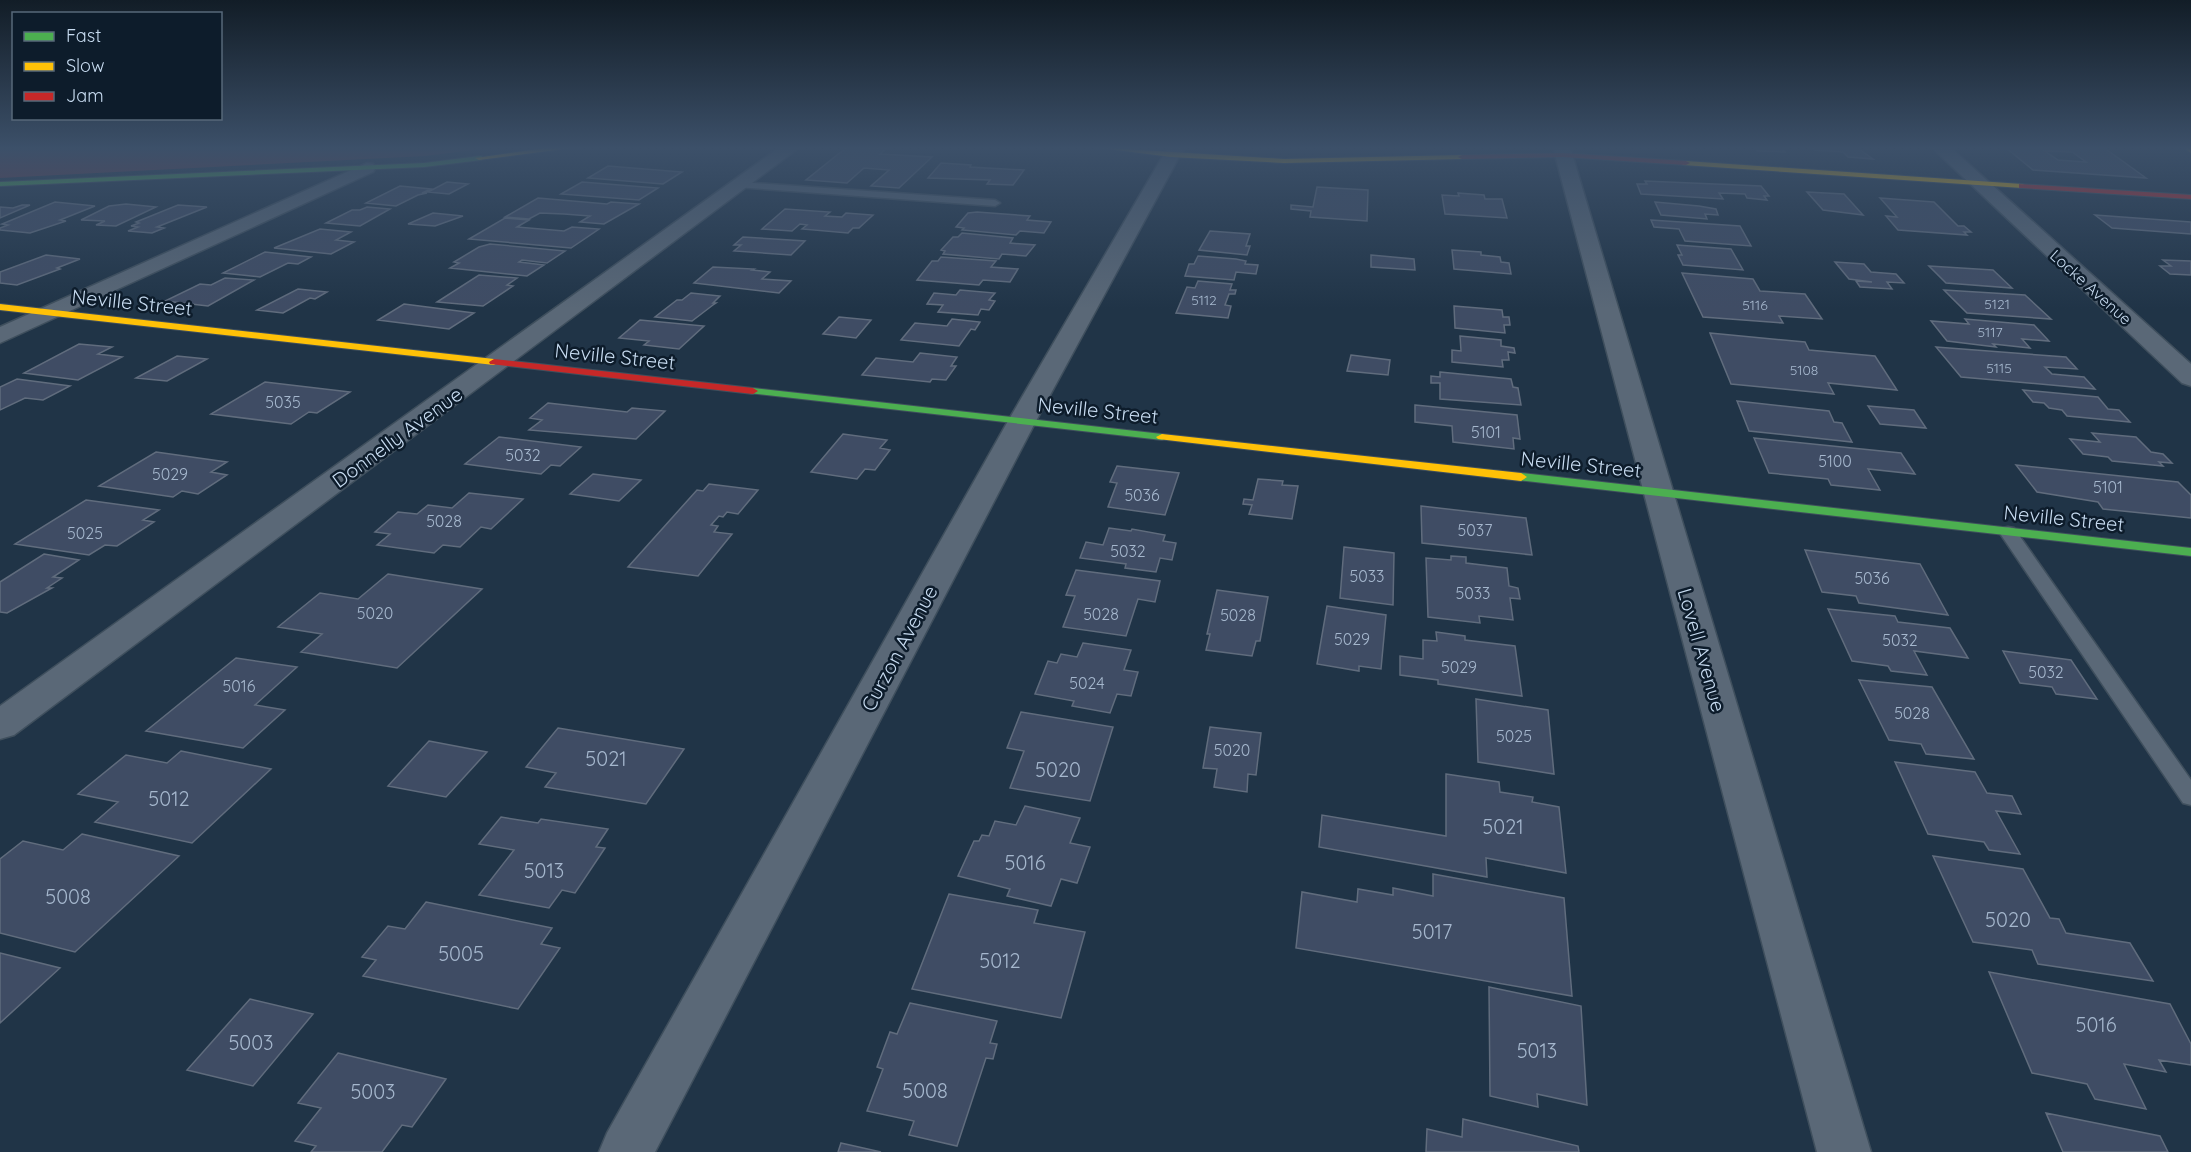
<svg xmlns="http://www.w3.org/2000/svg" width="2191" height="1152" font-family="Quicksand,sans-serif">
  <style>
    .green { fill: #703846 }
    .building { fill: #3f4c64; stroke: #606c7d; stroke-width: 1.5; fill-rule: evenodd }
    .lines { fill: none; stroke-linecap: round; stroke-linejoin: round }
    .lane-casing { stroke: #3f4f5d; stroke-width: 3 }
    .street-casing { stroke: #3f4f5d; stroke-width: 3 }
    .fast-casing { stroke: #3f4f5d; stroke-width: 2 }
    .slow-casing { stroke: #3f4f5d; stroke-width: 2 }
    .jam-casing { stroke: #3f4f5d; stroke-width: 2 }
    .lane { fill: #5a6877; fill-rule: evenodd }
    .street { fill: #5a6877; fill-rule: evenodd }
    .fast { fill: #4caf50; fill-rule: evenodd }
    .slow { fill: #ffc107; fill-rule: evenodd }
    .jam { fill: #c62828; fill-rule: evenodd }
    .labels { text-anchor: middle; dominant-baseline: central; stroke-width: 5; stroke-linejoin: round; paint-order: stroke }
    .far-number-label { font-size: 14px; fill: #a5b7cd }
    .far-street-label { font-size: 16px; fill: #c7dbf0; stroke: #0d1c2b }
    .number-label { font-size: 16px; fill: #a5b7cd }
    .street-label { font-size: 20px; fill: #c7dbf0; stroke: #0d1c2b }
    .near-number-label { font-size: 20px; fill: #a5b7cd }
  </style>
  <rect width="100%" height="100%" fill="#203447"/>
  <path class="green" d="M0,147H497L425,156L0,178Z"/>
  <path class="building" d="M847,147L886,149L880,154L932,157L899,188L871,186L889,170L864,168L847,183L806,180Z
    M1754,147H1782L1785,152L1757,151Z
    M1812,147H1856L1873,159L1848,157L1843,152L1814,150Z
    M2005,147H2103L2146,178L2033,170ZM2045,151L2072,152L2086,162L2058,160Z
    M941,163L971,165L970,167L1024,170L1013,185L987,184L990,180L928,178Z
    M608,166L682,172L663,184L588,178Z
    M1645,181L1761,186L1769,196H1764L1767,200L1747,198L1745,194L1719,193L1723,199L1641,194L1637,184H1647Z
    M447,182L468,184L449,194L428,192Z
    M582,182L658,188L639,200L561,194Z
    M400,186L431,189L422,193H427L418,195L396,206L366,203Z
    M1317,187L1368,190L1367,221L1310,217L1311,211L1291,209V205L1313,207Z
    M1807,192L1844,194L1863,215L1823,210Z
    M1458,193L1484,195L1485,199H1502L1507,218L1445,214L1442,195L1459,196Z
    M538,198L607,204L611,202L639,204L604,224L580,222L590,216L564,214L540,213L529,219L505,217Z
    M1880,198L1934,202L1958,226H1964L1971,232H1964L1967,235L1898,230L1886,216L1897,217Z
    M55,202L95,206L60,220L66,221L30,233L0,230V228L8,225L2,224Z
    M1655,202L1699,206L1716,209L1718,215L1705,214L1707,219L1661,215Z
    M126,204L156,207L116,226L96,225L105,221L81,220L109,206Z
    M22,205H30L0,218V207L13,208Z
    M178,205L207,207L157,227L164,228L152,233L128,231L138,227L131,226L139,223L136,222Z
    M367,207L390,209L360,226L326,223L352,210H360Z
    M785,209L830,212L825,216L842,217L846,213L873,215L859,228H853L848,233L802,229L807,225L800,224L792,231L762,229Z
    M977,212L1030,216L1027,220L1051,222L1044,233L1020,231L1016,235L962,230L964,228L956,227L968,213Z
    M433,213L463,216L435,226L408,224Z
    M2095,215L2191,222V234L2112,228Z
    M505,218L529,220L517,227L564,231L572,227L599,229L571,248L469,239Z
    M1651,220L1740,226L1751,246L1685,241L1679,229L1654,227Z
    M320,229L351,232L336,240L354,242L331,254L274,248Z
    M1210,231L1250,234L1246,246H1250L1247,255L1199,250Z
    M962,233L1013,238L1010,243L1035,245L1026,256L1002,254L999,259L943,254L945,251L941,250L953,237H958Z
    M743,237L805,241L791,255L734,251L741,245H734Z
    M490,244L565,251L547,263L522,260L519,262L544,265L527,276L450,268L459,263L454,262L479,247Z
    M1677,245L1731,249L1743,270L1683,265L1678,255H1682Z
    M1452,250L1481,252V255L1500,257L1501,262L1509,263L1511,274L1454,269Z
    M265,252L311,257L298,264L288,263L260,277L223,273Z
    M46,255L80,259L57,268L60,269L17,285L0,283V272Z
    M1371,255L1414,259L1415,270L1371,267Z
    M1198,256L1236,259L1246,261L1245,264L1258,265L1256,274L1236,272L1234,280L1185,276L1189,264H1194Z
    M941,257L996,261L991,267L1018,269L1010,282L983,280L979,285L917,280L932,261H938Z
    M2163,260L2191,261V275L2170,274L2160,266H2171Z
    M1835,262L1864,264L1871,272L1896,274L1904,283L1887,282L1892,289L1860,287L1856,281L1872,282L1849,279Z
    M1929,266L1993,270L2012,288L1946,283Z
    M713,267L754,269L752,270L770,272L762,279L791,281L779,293L694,283Z
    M1682,273L1753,279L1760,291L1805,294L1822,319L1779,316L1783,323L1703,317Z
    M479,275L517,278L507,285L513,286L483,306L437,302Z
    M225,278L254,280L208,306L165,301L200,284L211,285Z
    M1198,281L1232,284L1230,290H1236L1235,294H1229L1225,305L1231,306L1228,318L1176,313L1187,287L1195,288Z
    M298,289L327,292L315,299L310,298L283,313L257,310Z
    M960,290L995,293L989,300L995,301L989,310L981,309L978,315L938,312L943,305L927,304L934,293L956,295Z
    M1944,290L2025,295L2051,319L1967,313Z
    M691,293L720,296L713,303H716L713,305L692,321L655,317L677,300H682Z
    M404,304L474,313L449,329L378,320Z
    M1454,306L1502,310L1503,317H1509L1510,325H1504L1505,333L1455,328Z
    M839,317L871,320L856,338L823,334Z
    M952,319L980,322L975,330L971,329L959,346L901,340L915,323L947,326Z
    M1965,319L2034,325L2049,341L2022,339L2030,348L1993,344L1996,347L1947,341L1931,321L1969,324Z
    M640,320L704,326L679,349L644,345L649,341L619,338Z
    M1710,333L1805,342L1809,350L1875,356L1897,390L1828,383L1834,394L1731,384Z
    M1460,336L1501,340V346L1514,348L1515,353L1508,352L1509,360H1502L1503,367L1452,362V350L1461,351Z
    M79,344L112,347L98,354L122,357L78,380L24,373Z
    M1936,347L2066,357L2077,369L2045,367L2052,374L2084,377L2095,389L1961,377Z
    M920,353L957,357L951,366H956L946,380L932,379L930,382L862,375L876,358L913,362Z
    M1351,355L1390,360L1388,375L1347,371Z
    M177,356L207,359L167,381L136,378Z
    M1440,372L1511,379L1513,387L1518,388L1521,405L1440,399V383H1431V376L1440,377Z
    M17,379L70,386L43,400L25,398L0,410V387Z
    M265,382L350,392L317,413L309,412L291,424L211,414Z
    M2023,390L2098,397L2108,409L2119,410L2130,422L2067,416L2062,410L2049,408L2044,403L2033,402Z
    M1737,401L1829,411L1834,422L1842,423L1852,442L1749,431Z
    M548,403L627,412L632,408L665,411L636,439L529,430L542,420L530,418Z
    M1415,405L1517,415L1520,439L1513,438L1514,449L1453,442L1452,426L1415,422Z
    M1868,406L1914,410L1926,428L1880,424Z
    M2092,433L2136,437L2151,452L2163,454L2172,463L2159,462L2163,466L2112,461L2108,457L2083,454L2070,439L2100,442Z
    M843,434L887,440L880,448L890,450L875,470L865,469L857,479L811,472Z
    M499,437L581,447L560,466L551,465L541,474L465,464Z
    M1754,438L1901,453L1915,474L1868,469L1880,490L1831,485L1828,479L1769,473Z
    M156,452L227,462L211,472L227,475L198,494L182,491L173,497L99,486Z
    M2016,465L2178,482L2191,495V518L2103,509L2098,502L2037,492Z
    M1117,466L1179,473L1165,515L1108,507L1117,483L1110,482Z
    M593,474L641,480L619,501L570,494Z
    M1258,479L1283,481L1282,485L1298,486L1292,519L1249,514L1252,505L1243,504L1244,499L1253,500Z
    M709,484L758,490L738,514L727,512L723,517L719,516L711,525L718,526L714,532L732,534L698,576L628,567L697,490L703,491Z
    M469,493L523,499L491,529L481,527L460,547L443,545L434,553L377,545L390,534L375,532L398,512L417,514L428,505L452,508Z
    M86,500L159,510L143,520L154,522L117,546L105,545L89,555L15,544Z
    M1421,506L1526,518L1532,555L1422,543Z
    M1109,528L1131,531L1132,529L1165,535L1163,541L1176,543L1172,560L1160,558L1156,572L1125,568L1126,564L1080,558L1086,542L1103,545Z
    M1344,547L1394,553L1393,605L1340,598Z
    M1805,550L1920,564L1948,615L1859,603L1856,596L1822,592Z
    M44,554L79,560L53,577L62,578L47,588H52L7,613L0,612V582Z
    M1451,556L1466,557V563L1507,568L1509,586L1518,588L1520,599L1510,598L1513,620L1479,616L1480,623L1428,617L1426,558L1451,560Z
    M1076,570L1160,581L1155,602L1138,599L1126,636L1063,627L1075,596L1066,595Z
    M388,574L482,589L397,668L301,652L322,634L278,627L320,593L358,599Z
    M1217,590L1268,597L1260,641H1256L1252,656L1206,650L1210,634H1207Z
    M1327,606L1386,615L1381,669L1359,666V671L1317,664Z
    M1828,609L1895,616L1898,622L1950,628L1968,658L1914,651L1927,675L1891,671L1888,666L1852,661Z
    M1436,632L1465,636V640L1515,646L1522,696L1438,684V680L1400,675V656L1423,659V640L1437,641Z
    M1083,643L1131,650L1124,670L1138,672L1131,696L1117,694L1110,713L1072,706L1074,701L1035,694L1048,661L1057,663L1061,654L1077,657Z
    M2003,651L2071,660L2097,699L2056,694L2052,687L2020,683Z
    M236,658L297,667L255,705L285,710L243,748L146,731Z
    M1859,680L1932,687L1974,759L1926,754L1921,744L1889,740Z
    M1476,699L1548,710L1554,774L1478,762Z
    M1021,712L1113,727L1090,801L1010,788L1024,751L1007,748Z
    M1210,727L1261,733L1256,775L1248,774L1247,792L1214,787L1217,769L1203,768Z
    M558,728L684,749L646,804L545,787L556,773L526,767Z
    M429,741L487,752L446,797L388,786Z
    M181,751L271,769L192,843L95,822L118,802L78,794L126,755L167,763Z
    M1895,762L1975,772L1987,793L2012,796L2021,814L1996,811L2020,854L1989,850L1984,842L1928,834Z
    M1446,774L1499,782L1500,792L1533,797L1532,802L1559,807L1566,873L1486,858L1487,877L1319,847L1322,815L1446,836Z
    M1025,806L1080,818L1070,843L1090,847L1077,883L1061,879L1051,906L1007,896L1010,889L958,876L974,841H979L982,835L989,836L995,821L1016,825Z
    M501,817L538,823L541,819L608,829L596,847L605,848L575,893L562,890L549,908L479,895L514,850L479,844Z
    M82,834L179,856L75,952L0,933V859L23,841L63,850Z
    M1933,856L2023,869L2050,918L2059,919L2066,933L2130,943L2153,981L2038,964L2032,950L1973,942Z
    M1433,874L1564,898L1572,996L1296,948L1302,892L1357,902L1358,889L1393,895V888L1433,896Z
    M949,894L1038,910L1034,923L1085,932L1061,1018L912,989Z
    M426,902L552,928L541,944L560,948L518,1009L363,976L376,960L362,957L388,926L405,929Z
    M0,953L60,968L0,1023Z
    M1989,972L2170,1004L2191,1044V1065L2159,1060L2166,1072L2124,1064L2146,1109L2095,1099L2087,1084L2032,1073Z
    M1489,987L1581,1006L1587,1105L1537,1094L1538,1107L1490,1096Z
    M250,999L313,1014L253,1086L187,1070Z
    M910,1003L997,1021L990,1043L997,1044L993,1059L986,1058L957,1146L909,1135L914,1121L867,1111L883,1069L877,1067L890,1032L897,1034Z
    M338,1053L446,1079L412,1127L402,1125L382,1152H311L316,1146L295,1141L321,1108L298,1103Z
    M2046,1113L2160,1136L2168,1152H2063Z
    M1463,1119L1578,1146L1579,1152H1426L1427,1129L1462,1137Z
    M841,1143L881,1152H838Z"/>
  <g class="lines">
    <defs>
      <path id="lane" d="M740,182L995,200L1000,203L995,206L736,187V183Z
        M2008,527L2014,528L2191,780V805L2183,803L1999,532L2002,528Z"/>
      <path id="street" d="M780,147H800L14,735L0,739V706Z
        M1168,147H1186L1179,157L1036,421L655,1152H599L607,1133L1008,421Z
        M1553,147H1570L1871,1152H1817Z
        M1931,147H1950L2191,364V386L2182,383Z
        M367,163L373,164L376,168L373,172L0,343V327Z"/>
      <path id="fast" d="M479,156H482V160L424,167L0,186V182L424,163Z
        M753,388L1162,434L1168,437L1162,440L749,393L748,391Z
        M1521,473L2191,548V556L1517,480L1515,477L1517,474Z"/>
      <path id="slow" d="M553,147H579L479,160L475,158Z
        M1093,147L1284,159L1462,155L1466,157L1462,159L1284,163L1171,157Z
        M2183,147H2191V153Z
        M1686,161L2022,184L2026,186L2022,188L1683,165L1682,163Z
        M0,304L494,359L499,362L494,365L0,310Z
        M1162,434L1521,473L1527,477L1521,481L1158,439L1156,437Z"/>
      <path id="jam" d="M1563,153L1686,161L1690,163L1686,165L1563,157L1462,159L1458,157L1462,155Z
        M2019,184L2191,195V199L2022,188H2019Z
        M494,359L753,388L758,391L753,394L490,364L489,362Z"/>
    </defs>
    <use href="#lane" class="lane-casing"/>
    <use href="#street" class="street-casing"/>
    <use href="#fast" class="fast-casing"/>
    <use href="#slow" class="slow-casing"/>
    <use href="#jam" class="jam-casing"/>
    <use href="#lane" class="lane"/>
    <use href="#street" class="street"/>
    <use href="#fast" class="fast"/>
    <use href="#slow" class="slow"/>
    <use href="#jam" class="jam"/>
  </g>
  <linearGradient id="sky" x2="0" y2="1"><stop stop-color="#121d27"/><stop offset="0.48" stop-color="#3c5069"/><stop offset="1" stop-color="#3c5069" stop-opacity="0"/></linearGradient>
  <rect width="2191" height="309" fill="url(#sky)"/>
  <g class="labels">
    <g class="far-number-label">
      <text x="1204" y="300">5112</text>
      <text x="1997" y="304">5121</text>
      <text x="1755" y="305">5116</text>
      <text x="1990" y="332">5117</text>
      <text x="1999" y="368">5115</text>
      <text x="1804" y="370">5108</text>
    </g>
    <g class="far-street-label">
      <text transform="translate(2091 287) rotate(42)">Locke Avenue</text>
    </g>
    <g class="number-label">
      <text x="283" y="402">5035</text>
      <text x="1486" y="432">5101</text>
      <text x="523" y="455">5032</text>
      <text x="1835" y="461">5100</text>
      <text x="170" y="474">5029</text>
      <text x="2108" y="487">5101</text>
      <text x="1142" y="495">5036</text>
      <text x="444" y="521">5028</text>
      <text x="1475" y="530">5037</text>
      <text x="85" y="533">5025</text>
      <text x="1128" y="551">5032</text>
      <text x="1367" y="576">5033</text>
      <text x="1872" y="578">5036</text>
      <text x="1473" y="593">5033</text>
      <text x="375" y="613">5020</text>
      <text x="1101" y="614">5028</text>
      <text x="1238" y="615">5028</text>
      <text x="1352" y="639">5029</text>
      <text x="1900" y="640">5032</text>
      <text x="1459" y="667">5029</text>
      <text x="2046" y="672">5032</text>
      <text x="1087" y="683">5024</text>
      <text x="239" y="686">5016</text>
      <text x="1912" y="713">5028</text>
      <text x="1514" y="736">5025</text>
      <text x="1232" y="750">5020</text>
    </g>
    <g class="street-label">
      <text transform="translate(132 302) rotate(6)">Neville Street</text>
      <text transform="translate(615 356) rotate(6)">Neville Street</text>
      <text transform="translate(1098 410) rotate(6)">Neville Street</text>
      <text transform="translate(397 437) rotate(-36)">Donnelly Avenue</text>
      <text transform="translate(1581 464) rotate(6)">Neville Street</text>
      <text transform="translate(2064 518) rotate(6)">Neville Street</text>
      <text transform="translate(899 648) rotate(-62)">Curzon Avenue</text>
      <text transform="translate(1702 650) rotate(74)">Lovell Avenue</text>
    </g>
    <g class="near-number-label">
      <text x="606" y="758">5021</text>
      <text x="1058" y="769">5020</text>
      <text x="169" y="798">5012</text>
      <text x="1503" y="826">5021</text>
      <text x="1025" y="862">5016</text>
      <text x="544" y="870">5013</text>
      <text x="68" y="896">5008</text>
      <text x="2008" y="919">5020</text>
      <text x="1432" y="931">5017</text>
      <text x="461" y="953">5005</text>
      <text x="1000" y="960">5012</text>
      <text x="2096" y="1024">5016</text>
      <text x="251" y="1042">5003</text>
      <text x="1537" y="1050">5013</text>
      <text x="925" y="1090">5008</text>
      <text x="373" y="1091">5003</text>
    </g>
  </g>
  <rect x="12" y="12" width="210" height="108" fill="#0d1c2b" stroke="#57687a" stroke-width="1.5"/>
  <rect x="24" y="32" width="30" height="9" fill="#4caf50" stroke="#57687a" stroke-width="1.5"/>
  <text x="66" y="42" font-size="18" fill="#c7dbf0">Fast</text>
  <rect x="24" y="62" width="30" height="9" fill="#ffc107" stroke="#57687a" stroke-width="1.5"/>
  <text x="66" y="72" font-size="18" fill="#c7dbf0">Slow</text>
  <rect x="24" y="92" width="30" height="9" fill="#c62828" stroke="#57687a" stroke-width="1.5"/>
  <text x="66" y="102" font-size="18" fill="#c7dbf0">Jam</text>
</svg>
